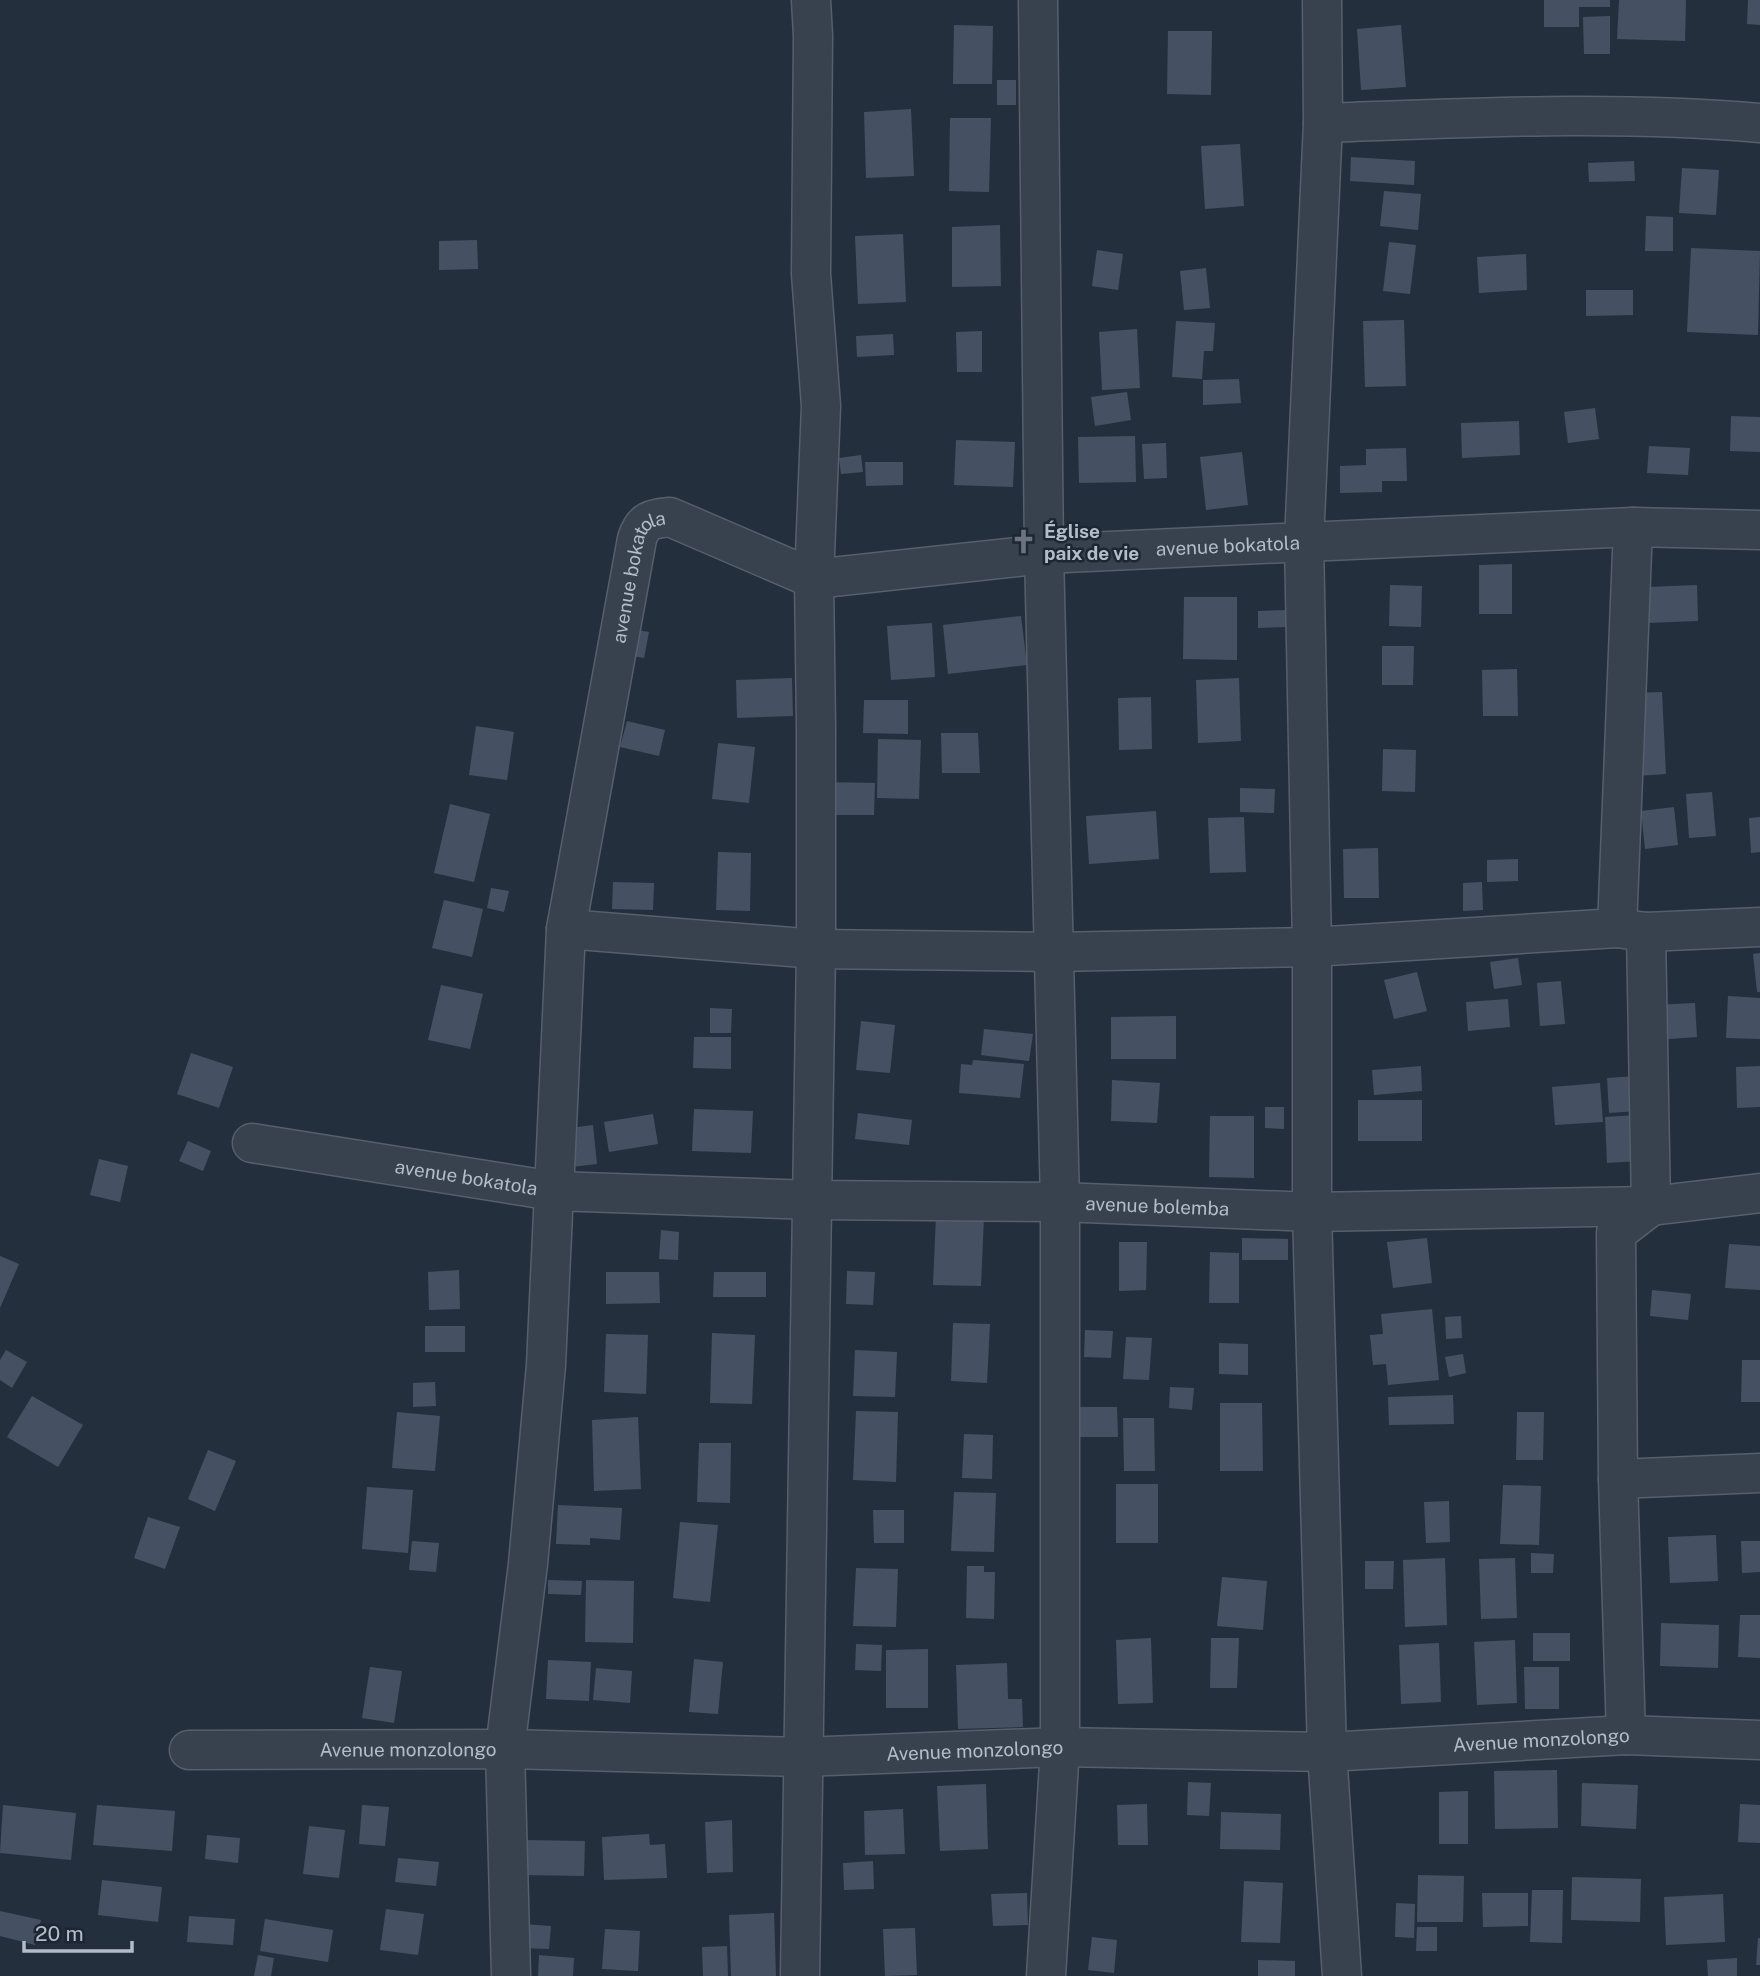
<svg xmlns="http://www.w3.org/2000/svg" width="1760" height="1976" font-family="'Public Sans',sans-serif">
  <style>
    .building { fill: #455162 }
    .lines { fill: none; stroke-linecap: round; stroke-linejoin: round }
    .minor-casing { stroke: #565f6c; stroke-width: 41 }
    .minor { stroke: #38414e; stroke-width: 38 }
    .labels { text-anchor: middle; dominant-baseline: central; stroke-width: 5; stroke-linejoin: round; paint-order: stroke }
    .poi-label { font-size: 19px; font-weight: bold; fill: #b4bcc9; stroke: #1d2633; text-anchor: start }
    .street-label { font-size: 19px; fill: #b4bcc9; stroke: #1d2633 }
  </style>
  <rect width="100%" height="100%" fill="#242f3e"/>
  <path class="building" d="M1544,0H1610V7H1579V27H1544Z
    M1619,0H1686L1685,41L1617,39Z
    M1748,0H1760V25L1747,24Z
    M1610,16V54H1584L1583,17Z
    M954,25L993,26L992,84H953Z
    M1401,25L1406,87L1361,90L1357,29Z
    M1168,31H1212L1211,95L1167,94Z
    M997,80H1016V105H997Z
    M911,109L914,176L866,178L864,112Z
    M950,118H991L989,192L949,191Z
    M1240,144L1244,206L1205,209L1201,146Z
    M1351,157L1415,161L1414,185L1350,181Z
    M1634,161L1635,181L1589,182L1588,163Z
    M1682,168L1719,170L1716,215L1679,213Z
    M1384,191L1421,194L1418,230L1380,226Z
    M1646,216L1673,217V251H1645Z
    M1000,225L1001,286L952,287V227Z
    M903,234L906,302L858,304L855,236Z
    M477,240L478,269L439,270V241Z
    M1389,242L1416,245L1410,294L1383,291Z
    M1691,248L1760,251L1758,335L1687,332Z
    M1097,250L1123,254L1118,290L1092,286Z
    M1526,254L1527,290L1479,293L1477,257Z
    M1206,268L1210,308L1184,310L1180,271Z
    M1586,290H1633V315L1586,316Z
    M1404,320L1406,386L1365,387L1363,321Z
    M1176,321L1215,323L1213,351H1204L1202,379L1172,377Z
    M1137,329L1140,388L1102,390L1099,332Z
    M982,331V372H957L956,332Z
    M893,334L894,355L857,357L856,336Z
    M1239,379L1241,403L1203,405V380Z
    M1127,392L1131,420L1095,426L1091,397Z
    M1595,408L1599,439L1568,443L1564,412Z
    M1731,416L1760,417V452L1730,451Z
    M1519,421L1520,455L1462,458L1461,423Z
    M1135,436L1136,482L1079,483L1078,437Z
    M956,440L1015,442L1013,487L954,485Z
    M1166,443L1167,478L1144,479L1142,444Z
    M1649,446L1690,448L1688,475L1647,473Z
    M1406,448L1407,481H1382V492L1340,493V466L1366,465V449Z
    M1242,452L1248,505L1206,510L1200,457Z
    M861,455L863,472L841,474L839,458Z
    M865,462H903V485L866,486Z
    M1512,564V614H1479V565Z
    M1390,585L1422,586L1421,627L1389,626Z
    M1697,585L1698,621L1648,623L1646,587Z
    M1184,597H1237V660L1183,659Z
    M1288,610V627L1258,628V611Z
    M1021,616L1027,665L948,674L943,625Z
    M932,623L935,677L891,680L887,626Z
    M632,629L649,632L644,658L627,655Z
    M1382,646H1414L1413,685H1382Z
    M1517,669L1518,716H1483L1482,670Z
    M792,678L793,716L737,718L736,680Z
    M1239,678L1241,741L1198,743L1196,680Z
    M1662,692L1666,774L1636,776L1632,693Z
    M1151,697L1152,749L1119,750L1118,698Z
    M864,700H908V734L863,733Z
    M627,721L665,730L659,756L620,747Z
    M476,726L514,732L507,780L469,775Z
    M941,733H978L980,773H942Z
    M878,739L921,740L919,799L877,798Z
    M718,743L755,747L749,803L712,799Z
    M1383,749L1416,750L1415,792L1382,791Z
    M827,782L875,783L874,815H826Z
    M1240,788L1275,789L1274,813L1240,812Z
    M1712,792L1716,836L1689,838L1686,794Z
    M450,804L490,814L474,882L434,873Z
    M1674,807L1678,845L1645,849L1641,811Z
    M1156,811L1159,859L1089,864L1086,816Z
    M1244,817L1246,872L1210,873L1208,818Z
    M1760,817V852L1751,853L1749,818Z
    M1378,848L1379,898H1344L1343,849Z
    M718,852L751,853L750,911L716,910Z
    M1518,859V881L1487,882V860Z
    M613,882L654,883L653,910L612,909Z
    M1482,882L1483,910L1463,911V883Z
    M491,888L509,891L504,912L487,908Z
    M444,900L483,909L472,957L432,948Z
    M1760,953V992H1757L1753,954Z
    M1518,958L1522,985L1494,989L1490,962Z
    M1417,972L1427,1011L1394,1019L1384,980Z
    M1561,981L1565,1024L1540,1026L1537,983Z
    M441,985L483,994L470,1049L428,1040Z
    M1728,996L1760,998V1039L1726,1038Z
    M1508,999L1510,1027L1468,1031L1466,1002Z
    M1695,1003L1697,1037L1656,1040L1654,1005Z
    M710,1008L732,1009L731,1033H710Z
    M1176,1016V1059H1111V1017Z
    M861,1021L895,1025L890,1073L856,1070Z
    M984,1029L1033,1034L1029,1061L981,1055Z
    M694,1037H731V1069L693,1068Z
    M191,1053L233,1067L219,1108L177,1094Z
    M973,1060L1024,1064L1020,1098L959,1093L961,1064L972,1065Z
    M1421,1066L1422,1091L1374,1095L1372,1070Z
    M1760,1066V1107L1737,1108L1736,1067Z
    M1636,1076L1638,1111L1609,1113L1607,1078Z
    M1112,1080L1160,1083L1157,1123L1111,1121Z
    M1600,1083L1603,1122L1555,1125L1552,1087Z
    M1358,1100H1422V1141H1358Z
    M1265,1107H1284V1129L1265,1128Z
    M694,1109L753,1111L751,1153L692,1151Z
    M858,1113L912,1120L909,1145L855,1139Z
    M653,1114L658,1144L609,1152L604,1122Z
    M1637,1115L1639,1161L1607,1163L1605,1117Z
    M1210,1116H1254V1178L1209,1177Z
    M593,1125L597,1164L572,1167L569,1128Z
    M188,1141L211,1151L203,1171L179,1161Z
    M99,1159L128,1166L120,1202L90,1195Z
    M936,1216L984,1217L981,1286L933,1285Z
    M661,1230L679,1232L678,1260L659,1259Z
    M1242,1238L1288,1239V1260H1242Z
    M1427,1238L1432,1283L1393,1288L1387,1242Z
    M1119,1242H1147L1146,1290L1119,1291Z
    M1729,1244L1760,1246V1290L1725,1288Z
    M1210,1252L1239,1253V1303H1209Z
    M0,1256L19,1264L0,1308Z
    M459,1270L460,1309L429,1310L428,1272Z
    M847,1271L875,1272L873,1305L846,1304Z
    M606,1272H659L660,1303L606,1304Z
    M714,1272H766V1297H713Z
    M1652,1290L1691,1294L1688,1320L1650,1316Z
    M1432,1309L1439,1380L1388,1385L1386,1364L1373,1365L1370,1335L1383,1334L1381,1314Z
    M1461,1316L1462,1338L1446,1339L1445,1317Z
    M953,1323L990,1324L987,1383L951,1381Z
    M425,1326H465V1352H425Z
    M1085,1330L1113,1331L1111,1358L1084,1357Z
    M712,1333L755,1335L752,1404L710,1403Z
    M606,1334L648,1335L646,1394L604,1392Z
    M1126,1337L1152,1338L1149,1380L1123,1379Z
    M1219,1343L1248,1344V1375L1219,1374Z
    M6,1350L27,1362L12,1388L0,1380V1360Z
    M855,1350L897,1352L895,1397L853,1396Z
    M1463,1354L1466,1373L1449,1377L1445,1357Z
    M1742,1360H1760V1402H1741Z
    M435,1382L436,1406L413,1407V1383Z
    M1170,1387L1194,1388L1192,1410L1169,1408Z
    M1453,1395L1454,1424L1389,1425L1388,1397Z
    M32,1396L83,1425L58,1467L7,1437Z
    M1220,1403H1262L1263,1471H1220Z
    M1080,1407H1117L1118,1437H1080Z
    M856,1411L898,1412L896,1482L853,1480Z
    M397,1412L440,1416L435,1471L392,1468Z
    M1517,1412H1544L1543,1460H1516Z
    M638,1417L641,1489L594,1491L592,1420Z
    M1123,1418H1154L1155,1471H1124Z
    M964,1434L993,1435L992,1479L962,1478Z
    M699,1443H731L730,1503L697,1502Z
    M208,1450L236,1461L215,1511L188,1499Z
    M1116,1484H1158V1543H1116Z
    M1503,1485L1541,1486L1539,1545L1500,1544Z
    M367,1487L413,1490L408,1553L362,1549Z
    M954,1492L996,1493L994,1552L951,1551Z
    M1449,1501L1450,1542L1426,1543L1424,1502Z
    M558,1505L622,1508L620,1540L590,1538V1545L556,1544Z
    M873,1510H904V1543H874Z
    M148,1517L180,1527L165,1569L134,1558Z
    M680,1522L718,1525L710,1602L673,1598Z
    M1716,1535L1718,1581L1670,1583L1668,1537Z
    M412,1541L439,1543L436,1572L409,1570Z
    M1741,1541H1760V1572L1742,1573Z
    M1531,1553L1554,1554L1553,1573H1531Z
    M1445,1558L1447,1625L1405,1627L1403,1560Z
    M1515,1558L1517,1618L1481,1619L1479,1559Z
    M1365,1561H1394L1393,1589H1365Z
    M967,1566H984V1572H995L994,1619L966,1618Z
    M856,1568L898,1569L896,1627L853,1626Z
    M1222,1577L1267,1581L1263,1630L1217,1626Z
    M548,1580L582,1581L581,1595L548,1594Z
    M586,1580L634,1581L633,1643L585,1642Z
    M1740,1615H1760V1658L1738,1657Z
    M1661,1623L1719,1625L1718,1668L1660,1666Z
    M1533,1633H1570V1661H1533Z
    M1151,1638L1153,1703L1118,1704L1116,1640Z
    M1211,1638H1239L1237,1688H1210Z
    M1515,1640L1517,1703L1477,1705L1474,1642Z
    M1439,1643L1441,1702L1401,1704L1399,1645Z
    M856,1644L882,1645L881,1671L855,1670Z
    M928,1649V1708H886V1650Z
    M694,1659L723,1662L718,1714L689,1712Z
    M548,1660L591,1662L589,1701L546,1699Z
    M1007,1663L1008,1699H1022L1023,1727L958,1729L956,1665Z
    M370,1667L402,1671L394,1723L362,1718Z
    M1524,1667H1559V1709H1525Z
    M596,1668L632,1671L630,1703L593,1700Z
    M1557,1770L1558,1828L1495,1829L1494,1771Z
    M1188,1782L1211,1783L1209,1816L1187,1815Z
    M1582,1783L1638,1785L1636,1829L1581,1826Z
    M986,1784L988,1849L940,1851L937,1786Z
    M1468,1791V1844H1439V1792Z
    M1147,1804L1148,1845H1118L1117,1805Z
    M1740,1804L1760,1805V1843L1738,1842Z
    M3,1805L76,1813L71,1860L0,1853Z
    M97,1805L175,1811L172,1851L93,1845Z
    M362,1805L389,1807L385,1846L359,1844Z
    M903,1809L905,1854L865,1855L864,1811Z
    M1221,1812L1281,1814L1280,1850L1220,1849Z
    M732,1820L733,1872L707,1873L705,1822Z
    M309,1826L345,1830L339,1878L303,1874Z
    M649,1834L650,1845L665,1844L667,1878L604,1880L602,1837Z
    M207,1835L240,1838L238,1863L205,1859Z
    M522,1840L585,1841L584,1876L521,1875Z
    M398,1858L439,1862L436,1886L395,1882Z
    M873,1861L874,1889L844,1890L843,1863Z
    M1418,1875L1464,1876L1463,1922H1417Z
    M1572,1877L1641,1879L1640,1922L1571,1920Z
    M102,1880L162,1887L158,1922L98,1915Z
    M1244,1881L1283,1883L1280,1943L1241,1942Z
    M1532,1890H1563L1562,1943L1530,1942Z
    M1027,1893L1028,1925L993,1926L991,1894Z
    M1482,1893H1528V1926L1483,1927Z
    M1723,1894L1725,1942L1666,1945L1664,1897Z
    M1396,1903L1415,1904L1414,1938L1395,1937Z
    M386,1909L424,1914L418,1955L380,1950Z
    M0,1911L41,1920L35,1945L0,1936Z
    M774,1913L776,1976H731L729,1915Z
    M189,1916L235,1919L233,1945L187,1942Z
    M265,1919L333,1930L328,1962L260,1951Z
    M523,1924L551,1926L549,1949L522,1948Z
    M1417,1927H1437V1951H1416Z
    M915,1928L917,1975L885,1976L883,1929Z
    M605,1929L640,1931L638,1971L602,1969Z
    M1092,1937L1117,1940L1114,1973L1088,1970Z
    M1758,1938H1760V1965H1756Z
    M727,1946L728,1976H703L702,1947Z
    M258,1955L274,1958L271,1976H254Z
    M539,1955L574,1958L573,1976H538Z
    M1737,1958V1976H1708L1707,1960Z
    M1258,1960L1295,1961V1976H1258Z"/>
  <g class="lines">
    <defs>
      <g id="minor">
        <path d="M1038,0L1044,554L1060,1202V1747L1046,1976"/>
        <path d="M1322,0L1323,123L1304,541L1312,947V1212L1327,1752L1342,1976"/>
        <path d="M1323,123C1468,118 1615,110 1760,123"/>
        <path d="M1617,928L1633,527"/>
        <path d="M566,929L816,949L1053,952L1312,947L1617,928L1646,932L1760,927"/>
        <path id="s1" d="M252,1143L554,1191L566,929L637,539C643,520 651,519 670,517L814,579L1044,554L1633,527L1760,530"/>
        <path d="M1618,1479L1760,1473"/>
        <path d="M1626,1735L1618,1479L1616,1233L1651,1206L1646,932"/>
        <path id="s2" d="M189,1750L505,1749L802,1757L1060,1747L1327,1752L1626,1735L1760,1740"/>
        <path id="s3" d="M511,1976L505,1749L528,1564L546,1365L554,1191L812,1200L1060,1202L1312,1212L1651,1206L1760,1193"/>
        <path d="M800,1976L816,949V726L814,579L821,406L811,274L813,36L811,0"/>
      </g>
    </defs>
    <use href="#minor" class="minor-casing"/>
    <use href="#minor" class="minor"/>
  </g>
  <defs>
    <symbol id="church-bare" viewBox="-9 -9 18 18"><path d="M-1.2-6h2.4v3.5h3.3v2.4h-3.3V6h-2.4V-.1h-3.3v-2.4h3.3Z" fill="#6b7280" stroke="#1d2633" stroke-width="2.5" paint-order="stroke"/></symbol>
  </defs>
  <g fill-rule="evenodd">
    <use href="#church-bare" x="1006" y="524" width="35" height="35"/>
  </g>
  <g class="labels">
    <g class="poi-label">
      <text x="1044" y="531">Église<tspan x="1044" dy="22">paix de vie</tspan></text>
    </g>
    <g class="street-label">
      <text stroke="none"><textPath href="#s1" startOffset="1580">avenue bokatola</textPath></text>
      <text stroke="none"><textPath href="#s1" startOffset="931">avenue bokatola</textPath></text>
      <text stroke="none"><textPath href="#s1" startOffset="217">avenue bokatola</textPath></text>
      <text stroke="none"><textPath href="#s3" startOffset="1391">avenue bolemba</textPath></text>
      <text stroke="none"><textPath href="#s2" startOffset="1353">Avenue monzolongo</textPath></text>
      <text stroke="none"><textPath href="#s2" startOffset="219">Avenue monzolongo</textPath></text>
      <text stroke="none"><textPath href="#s2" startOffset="786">Avenue monzolongo</textPath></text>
    </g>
  </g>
  <path d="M24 1941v10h108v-10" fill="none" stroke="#b4bcc9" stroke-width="3.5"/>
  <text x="35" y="1941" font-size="21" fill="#b4bcc9" stroke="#1d2633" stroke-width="5" paint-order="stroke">20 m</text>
</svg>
